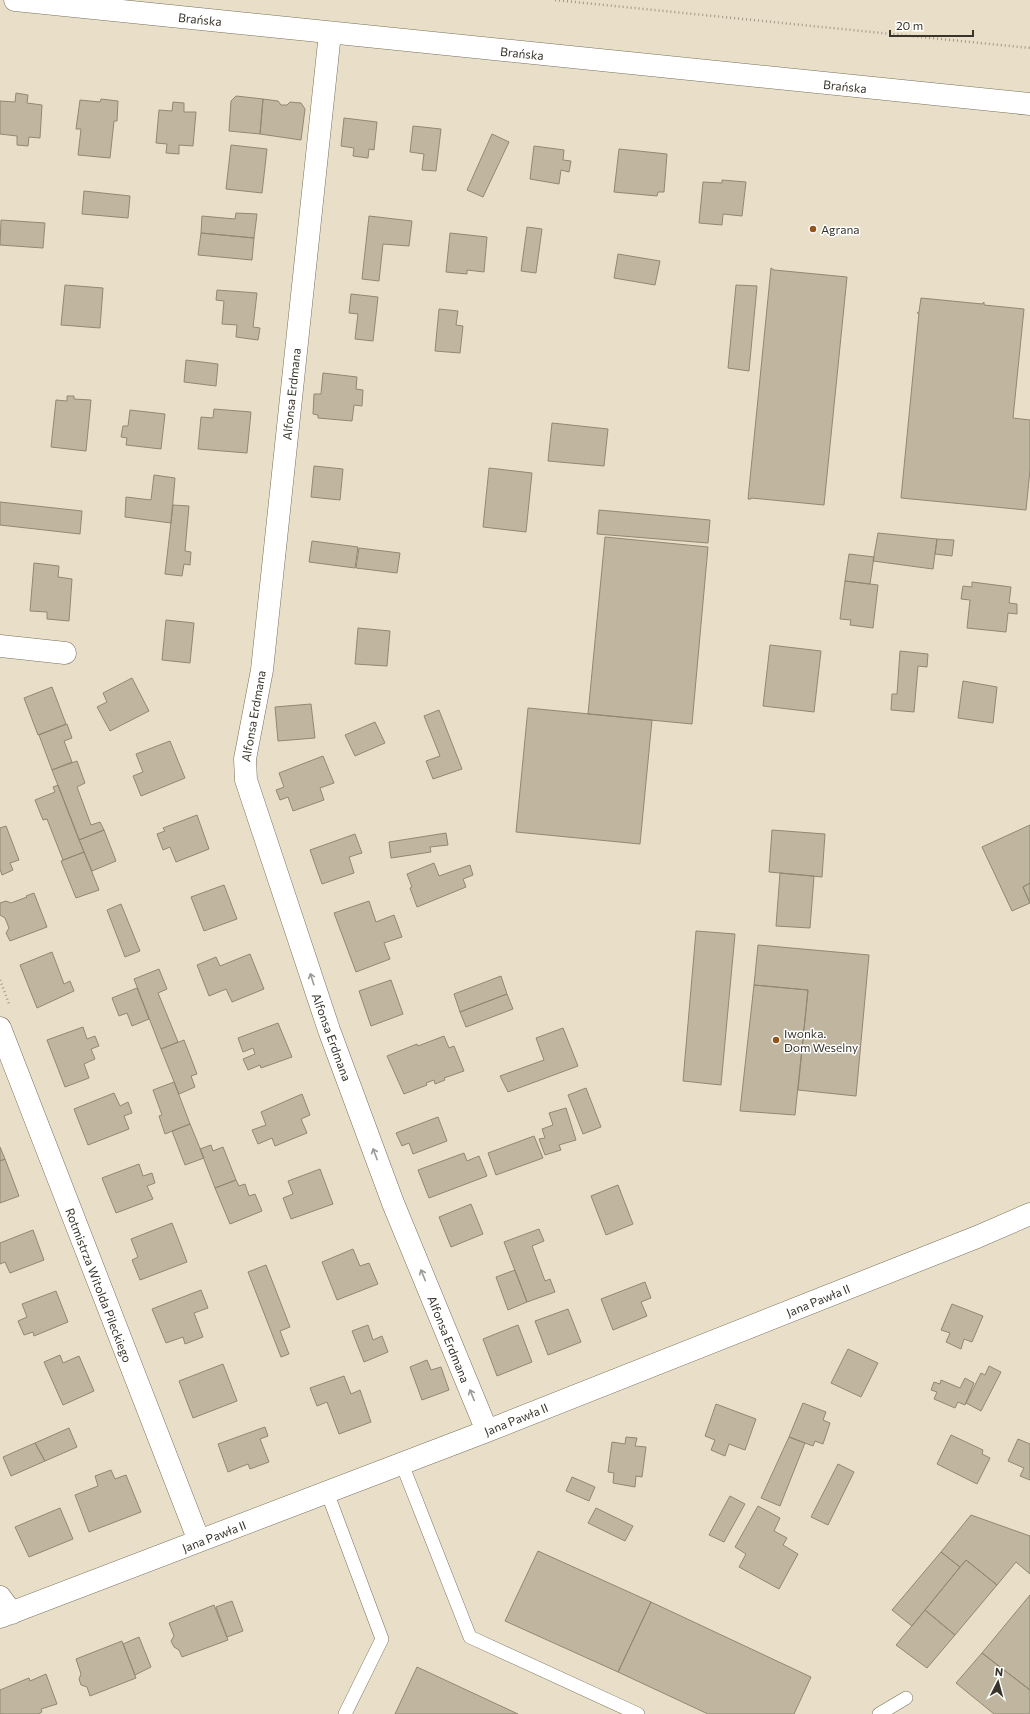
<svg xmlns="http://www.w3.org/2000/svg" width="1030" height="1714" font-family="Commissioner,sans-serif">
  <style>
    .building { fill: #c0b6a0; stroke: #918873 }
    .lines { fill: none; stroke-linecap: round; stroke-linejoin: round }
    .service-casing { stroke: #79705b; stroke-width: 14 }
    .minor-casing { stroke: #79705b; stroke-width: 23 }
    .tertiary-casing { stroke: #79705b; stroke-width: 23 }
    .path { stroke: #9f9786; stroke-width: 2.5; stroke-dasharray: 1 3; stroke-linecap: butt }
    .service { stroke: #fff; stroke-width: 13 }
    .minor { stroke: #fff; stroke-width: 22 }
    .tertiary { stroke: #fff; stroke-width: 22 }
    .oneway { stroke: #9c9a95 }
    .poi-dot { fill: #93541b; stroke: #fff; stroke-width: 1.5 }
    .labels { text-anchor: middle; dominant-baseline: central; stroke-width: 3; stroke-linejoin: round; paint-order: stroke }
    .street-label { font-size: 12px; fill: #38342b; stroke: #fff }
    .poi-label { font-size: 12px; fill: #38342b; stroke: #fff; text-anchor: start }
  </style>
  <rect width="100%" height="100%" fill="#e9dfc8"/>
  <path class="building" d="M16,93L28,95L27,103L42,105L40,138L29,137L28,146L17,145V136L0,134V101L15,102Z
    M236,96L263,99L260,134L229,131L231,101Z
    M101,99L118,101L117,121H114L110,158L78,155L81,129H76L80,100L100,102Z
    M263,99L278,101L281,105H287L290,102L301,103L305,109L301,140L260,134Z
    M173,102L184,103V112H196L193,146L179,145V154L166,153L167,144L156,143L159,110L172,111Z
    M344,118L377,122L374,150L369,149L368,158L353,156L354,148L341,146Z
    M413,126L441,129L436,171L422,170L424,154L410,152Z
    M492,134L509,142L483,197L467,190Z
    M231,145L267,149L262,193L226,189Z
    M534,146L564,150L563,160L571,161L569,172L561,170L559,184L530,179Z
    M619,149L667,154L664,192H658L657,196L614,192Z
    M722,180L746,182L742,216L723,214L722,225L699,223L703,182L722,183Z
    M84,191L130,196L128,218L82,214Z
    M236,213L257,214L254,238L201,233L202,216L235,219Z
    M369,216L412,221L409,246L383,244L379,281L362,279Z
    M1,220L45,223L43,248L0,245Z
    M527,227L542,229L536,273L521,271Z
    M201,233L254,238L252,260L198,255Z
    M450,233L487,237L484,272L467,270V274L446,272Z
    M618,254L660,261L655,285L614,278Z
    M771,268L774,270L847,277L824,505L751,498V499H748Z
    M65,285L103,288L100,328L61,325Z
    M736,285L757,286L749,371L728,368Z
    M217,290L257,293L253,327L260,328L258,340L236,337L237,325L222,324L224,301L216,300Z
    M351,294L378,297L373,341L355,339L358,314L349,313Z
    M921,298L982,304L984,302V305L1024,309L1013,418L1030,420V470L1026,510L901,498L919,313H917L919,312Z
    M439,309L458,311L456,325L463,326L460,353L435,351Z
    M186,360L218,364L216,386L184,382Z
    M323,373L357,377L356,389L363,390L362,406L354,405L352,421L318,418V415L313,414L314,394H321Z
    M67,396H74V399L91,400L86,451L51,447L56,400L67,401Z
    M214,409L251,412L247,453L198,449L201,417L213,418Z
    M130,410L165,414L161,449L126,445L127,438L121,437L123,426H128Z
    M552,423L608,429L604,466L548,461Z
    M314,466L343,469L340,500L311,497Z
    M489,468L532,473L526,532L483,527Z
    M154,475L175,478L171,523L125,517L126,497L151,500Z
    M0,502L82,511L80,534L0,525Z
    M173,505L189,506L185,551L191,552L190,565L184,564L182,576L165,574Z
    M599,510L710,520L708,543L597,534Z
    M878,533L937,539L933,569L873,561Z
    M605,537L708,547L692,724L588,714Z
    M937,539L954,540L952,556L935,554Z
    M312,541L358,547L355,568L309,562Z
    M359,548L400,553L397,573L356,568Z
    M849,554L874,557L870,584L845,581Z
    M34,563L59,566L58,577L72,579L69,621L47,619V612L30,611Z
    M845,581L878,585L873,628L850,625L851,620L840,619Z
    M972,582L1011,587L1009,603L1017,604V614L1008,613L1006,632L967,628L970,600L961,599L963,586L972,587Z
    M166,620L194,623L190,663L162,660Z
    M358,628L390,631L387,666L355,664Z
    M770,645L821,651L814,712L763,706Z
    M900,651L928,654L927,667L918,666L914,712L891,710L892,694H897Z
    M132,678L149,711L110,731L97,707L107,702L103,693Z
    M963,681L997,687L993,723L958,718Z
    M52,687L66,724L38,735L24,698Z
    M311,704L315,738L278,741L275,707Z
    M528,708L652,720L640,844L516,832Z
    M439,710L462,769L433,779L426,761L440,756L424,716Z
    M375,722L385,743L355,756L345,735Z
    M67,724L72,738L64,741L72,762L52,770L39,735Z
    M170,741L185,778L141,796L133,776L143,772L136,754Z
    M323,756L334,783L320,788L324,800L293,811L288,797L280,800L276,790L284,787L279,773Z
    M77,761L85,783L77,787L91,825L100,822L104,830L79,840L52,770Z
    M58,785L84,852L63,860L47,819L43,820L35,800L55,792L53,787Z
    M197,815L209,849L176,862L170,847L163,850L157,834L165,831L163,828Z
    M1030,825V883L1023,887L1030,903L1012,911L982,847Z
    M6,826L19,860L10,863L13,870L2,875L0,869V828Z
    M104,830L116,861L92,871L79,840Z
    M772,830L825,834L822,877L769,872Z
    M446,833L448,845L430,847L431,852L391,858L389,842Z
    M355,834L362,853L349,857L354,873L322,884L310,850Z
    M84,852L99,890L76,898L61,861Z
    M434,863L439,876L470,865L473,875L463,879L466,887L417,907L410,888L412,887L407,874Z
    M780,873L814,876L810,928L776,926Z
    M1030,883V903L1023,887Z
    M224,885L237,919L204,931L191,897Z
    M34,893L47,927L10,941L6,933L9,928L5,918L0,915V903L6,901L11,903L27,897L26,896Z
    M369,901L376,922L394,915L402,937L384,943L390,959L356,972L334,913Z
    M121,904L140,951L125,957L107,910Z
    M696,931L735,934L721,1085L683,1081Z
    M758,945L869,955L856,1096L798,1090L808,990L754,985Z
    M52,952L64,984L70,981L74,991L37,1008L20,965Z
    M250,954L264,989L232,1002L226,989L209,996L197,965L216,957L220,966Z
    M159,969L167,989L158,993L178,1042L161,1049L134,979Z
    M501,976L507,994L460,1012L454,994Z
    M391,980L403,1014L371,1026L359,991Z
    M754,985L808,990L795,1115L740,1111Z
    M137,988L149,1019L132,1026L127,1013L119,1016L112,998Z
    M507,994L513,1009L466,1027L460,1012Z
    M278,1023L292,1057L261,1068L260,1065L248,1070L243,1059L255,1054L253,1048L243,1052L238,1038Z
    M83,1027L87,1039L95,1036L99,1046L91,1049L95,1059L84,1064L89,1078L65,1087L47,1040Z
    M563,1028L578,1066L508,1092L500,1076L544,1060L536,1038Z
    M444,1036L449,1048L454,1046L464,1071L444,1078L445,1080L435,1084L434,1080L426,1083L427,1085L404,1094L387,1056L417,1044L418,1046Z
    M184,1040L197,1074L191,1076L195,1087L179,1094L161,1049Z
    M174,1082L190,1124L165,1134L159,1116L162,1115L153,1090Z
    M586,1088L601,1127L583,1134L568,1095Z
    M114,1093L120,1106L128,1102L132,1113L124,1116L129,1129L88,1145L74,1109Z
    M302,1094L310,1115L301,1119L307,1133L275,1146L272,1138L258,1144L252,1130L266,1125L261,1112Z
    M566,1108L576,1140L559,1145L561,1150L545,1155L539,1139L545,1138L542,1129L553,1125L549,1113Z
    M438,1117L447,1141L413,1154L409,1143L402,1146L396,1133Z
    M190,1124L204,1158L185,1165L172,1131Z
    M534,1136L543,1158L496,1175L488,1153Z
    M211,1145L213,1151L223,1147L236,1180L215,1188L200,1149Z
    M0,1147L5,1159L0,1161Z
    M464,1153L467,1161L479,1156L487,1176L429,1198L418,1170Z
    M5,1159L19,1196L0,1203V1161Z
    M139,1164L143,1176L152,1173L155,1183L147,1186L153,1199L116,1213L102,1178Z
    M320,1169L333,1204L291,1219L283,1198L293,1194L288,1181Z
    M236,1180L239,1186L245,1184L249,1196L255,1194L262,1211L230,1224L215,1188Z
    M618,1185L633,1224L606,1235L591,1196Z
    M471,1204L483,1234L451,1247L439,1217Z
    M172,1223L187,1262L140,1280L132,1260L138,1257L131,1239Z
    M539,1229L544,1241L532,1246L545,1281L550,1279L555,1292L527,1302L504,1242Z
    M33,1230L44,1260L10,1273L5,1262L0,1264V1243Z
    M353,1249L360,1266L369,1263L378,1284L337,1300L322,1262Z
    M266,1265L290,1327L280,1331L289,1354L281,1357L248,1272Z
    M515,1270L527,1302L508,1310L496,1277Z
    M645,1282L651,1298L641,1302L647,1316L613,1330L601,1299Z
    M201,1290L208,1308L194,1313L203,1337L185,1344L183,1337L166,1343L152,1309Z
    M56,1291L68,1322L34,1336L33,1332L24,1335L18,1321L27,1317L22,1304Z
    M952,1304L983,1316L972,1342L964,1339L961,1349L946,1342L950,1333L941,1330Z
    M568,1309L581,1342L548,1355L535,1321Z
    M368,1325L373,1340L382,1336L388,1352L364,1362L352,1331Z
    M518,1325L532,1362L497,1376L483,1339Z
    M848,1349L878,1363L861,1397L831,1383Z
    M60,1355L63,1363L79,1356L94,1391L63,1405L44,1362Z
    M427,1360L431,1370L441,1367L449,1390L422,1400L410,1367Z
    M223,1364L237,1401L193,1418L179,1381Z
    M989,1366L1001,1372L981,1411L966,1403L981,1373L985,1375Z
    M344,1376L351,1394L360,1390L371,1422L339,1434L327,1402L317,1406L310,1388Z
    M965,1378L974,1383L965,1405L958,1402L955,1408L934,1399L937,1392L931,1390L934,1382L940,1384L941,1380L960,1388Z
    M803,1403L826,1412L823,1420L830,1423L823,1444L815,1441L813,1446L789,1437Z
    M716,1404L756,1419L745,1450L729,1444L725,1456L711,1450L715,1440L705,1436Z
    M265,1427L268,1436L260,1439L269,1462L250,1469L248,1464L228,1472L218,1444Z
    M69,1428L77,1447L45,1461L35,1443Z
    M951,1435L983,1450L982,1454L990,1458L977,1484L937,1464Z
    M626,1437L637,1438L635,1446L646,1447L642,1477L636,1476L635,1487L613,1483L614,1473L608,1472L612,1442L625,1444Z
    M789,1437L805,1443L780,1506L761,1498Z
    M1018,1439L1030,1444V1480L1020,1476L1024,1468L1008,1461Z
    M35,1443L45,1461L11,1476L3,1457Z
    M838,1464L854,1472L828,1525L811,1517Z
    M111,1470L115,1479L126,1475L141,1512L89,1532L75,1495L98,1486L95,1476Z
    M572,1477L595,1487L589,1501L566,1491Z
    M730,1496L745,1504L724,1542L709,1535Z
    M758,1506L780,1518L774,1531L787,1538L783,1545L798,1554L779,1589L739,1567L746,1554L735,1547Z
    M60,1508L73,1539L29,1557L15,1527Z
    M596,1508L633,1526L625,1541L588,1523Z
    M971,1515L1030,1536V1574L1016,1562L997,1585L966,1560L960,1567L941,1552Z
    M538,1551L651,1602L618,1672L505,1621Z
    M941,1552L960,1567L912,1626L892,1610Z
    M966,1560L997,1585L955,1635L925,1610Z
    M1030,1595V1690L982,1653Z
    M232,1601L243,1631L227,1637L216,1607Z
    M651,1602L811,1677L794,1714H708L618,1672Z
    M214,1605L228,1640L182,1657L179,1650L174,1647L171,1641L174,1636L169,1623Z
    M925,1610L955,1635L927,1668L896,1645Z
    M139,1637L151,1667L135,1675L123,1644Z
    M122,1641L136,1678L90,1696L87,1687L81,1685L79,1679L81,1674L76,1659Z
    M982,1653L1030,1690V1714H994L956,1683Z
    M417,1667L518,1714H395Z
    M46,1674L57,1704L41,1709L42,1712L38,1714H0V1690L29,1678L30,1681Z"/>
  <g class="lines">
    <defs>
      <path id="service" d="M402,1464L470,1637L638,1714
        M327,1492L382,1639L345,1714
        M879,1714L906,1698"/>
      <path id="minor" d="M330,33L262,670L245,759L246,780L329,1030L393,1203L487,1431
        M0,646L65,653
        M0,1028L199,1541
        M0,1597L12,1613
        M0,1617L487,1431L977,1237L1030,1214"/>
      <path id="tertiary" d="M15,0L1030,104"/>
    </defs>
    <use href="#service" class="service-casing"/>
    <use href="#minor" class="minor-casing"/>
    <use href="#tertiary" class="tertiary-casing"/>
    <path class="path" d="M555,0L1030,48
      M0,980L9,1004"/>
    <use href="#service" class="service"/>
    <use href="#minor" class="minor"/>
    <use href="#tertiary" class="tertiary"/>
  </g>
  <defs><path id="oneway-shaft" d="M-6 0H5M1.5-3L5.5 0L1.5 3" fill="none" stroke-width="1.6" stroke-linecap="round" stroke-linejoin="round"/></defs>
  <g class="oneway">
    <use href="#oneway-shaft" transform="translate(312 979) rotate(-108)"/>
    <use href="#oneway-shaft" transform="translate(375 1154) rotate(-111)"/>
    <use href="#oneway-shaft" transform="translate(423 1275) rotate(-112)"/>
    <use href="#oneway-shaft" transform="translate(472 1395) rotate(-112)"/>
  </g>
  <g class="poi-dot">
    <circle cx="813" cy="229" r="4"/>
    <circle cx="776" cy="1040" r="4"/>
  </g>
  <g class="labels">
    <g class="street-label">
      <text transform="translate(200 19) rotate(6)">Brańska</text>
      <text transform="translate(522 53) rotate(6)">Brańska</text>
      <text transform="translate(845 86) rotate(6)">Brańska</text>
      <text transform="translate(291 394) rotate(-84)">Alfonsa Erdmana</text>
      <text transform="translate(253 716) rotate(-80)">Alfonsa Erdmana</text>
      <text transform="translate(332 1037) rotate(70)">Alfonsa Erdmana</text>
      <text transform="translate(99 1285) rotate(69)">Rotmistrza Witolda Pileckiego</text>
      <text transform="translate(818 1300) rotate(-22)">Jana Pawła II</text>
      <text transform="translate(449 1339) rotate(68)">Alfonsa Erdmana</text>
      <text transform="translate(516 1419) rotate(-22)">Jana Pawła II</text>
      <text transform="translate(214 1536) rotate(-21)">Jana Pawła II</text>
    </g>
    <g class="poi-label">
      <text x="821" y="229">Agrana</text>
      <text x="784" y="1033">Iwonka.<tspan x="784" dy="14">Dom Weselny</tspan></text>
    </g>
  </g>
  <g transform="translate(998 1682) rotate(6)" stroke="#ffffff" stroke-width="3" paint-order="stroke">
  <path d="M0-3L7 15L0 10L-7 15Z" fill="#38342b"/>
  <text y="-6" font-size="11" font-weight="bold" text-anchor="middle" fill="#38342b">N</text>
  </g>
  <path d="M890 30v6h83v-6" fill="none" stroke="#38342b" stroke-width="2"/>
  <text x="896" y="30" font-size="12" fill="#38342b" stroke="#ffffff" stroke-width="3" paint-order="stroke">20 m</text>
</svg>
